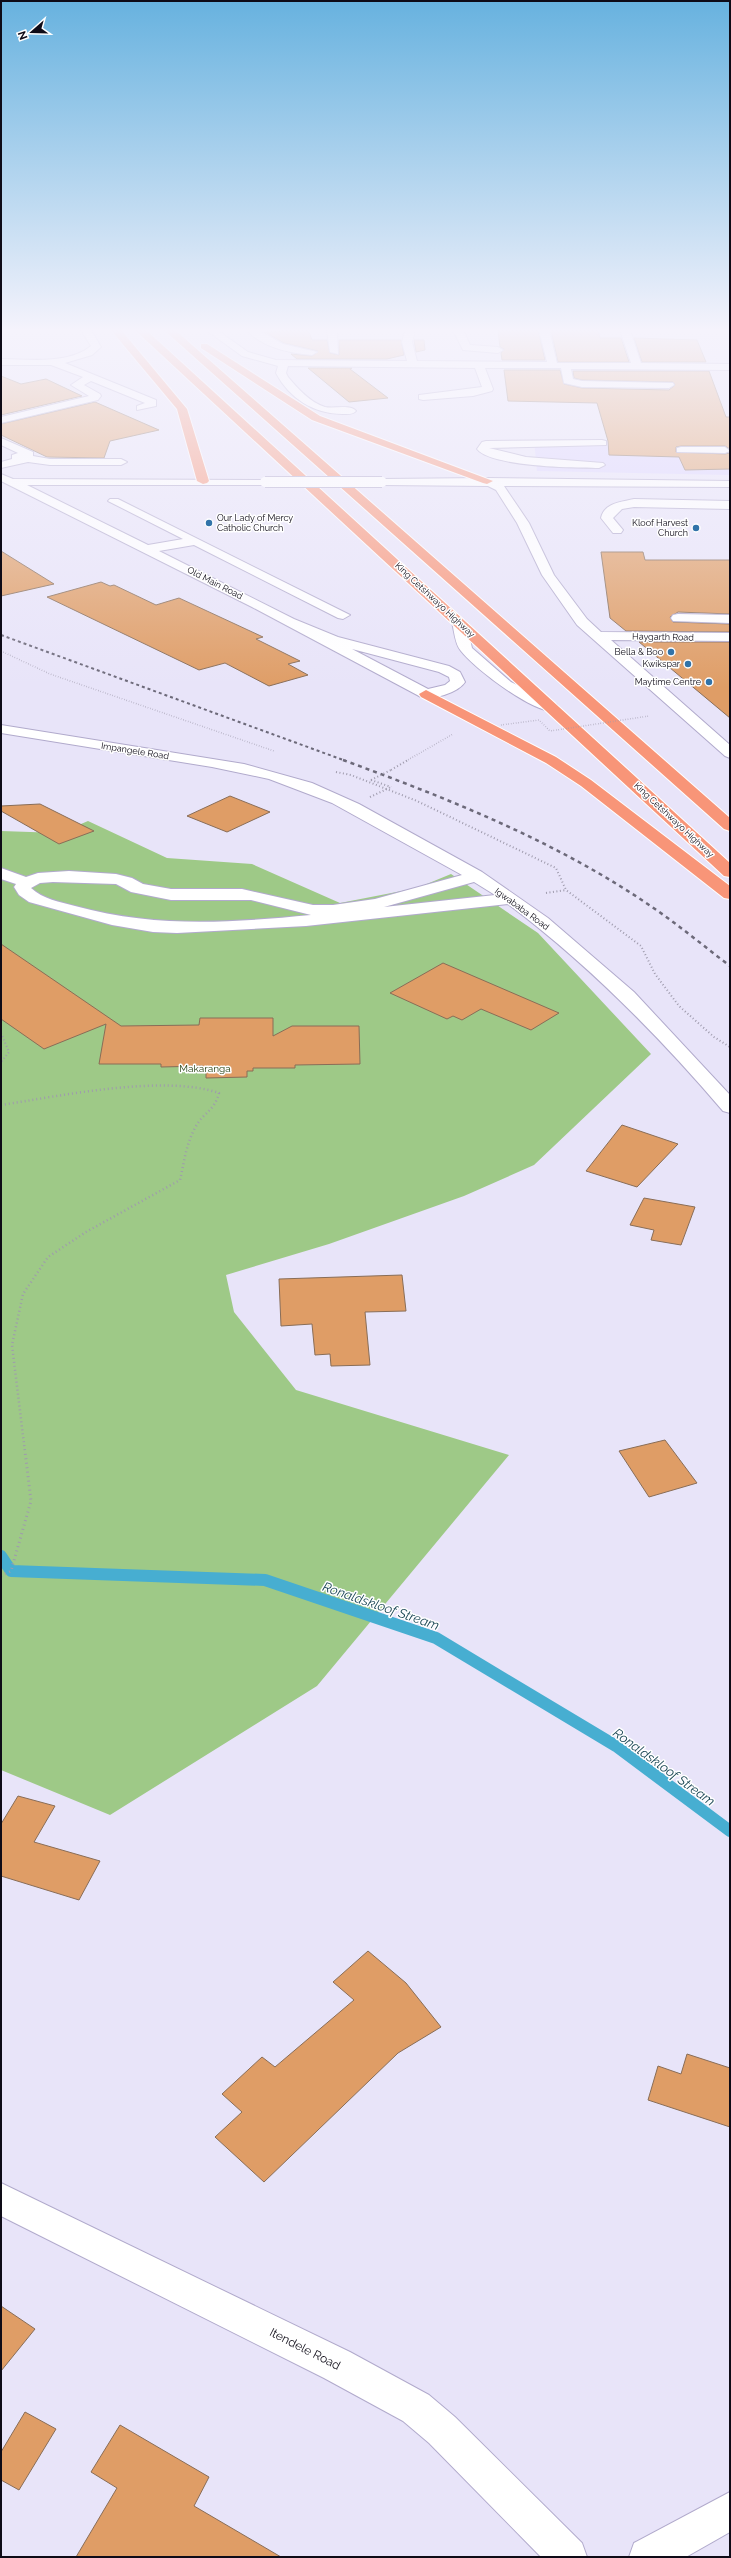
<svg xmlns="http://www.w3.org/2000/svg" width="731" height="2558" font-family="Raleway,sans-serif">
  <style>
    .built { fill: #dcd4ff }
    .green { fill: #9ec987 }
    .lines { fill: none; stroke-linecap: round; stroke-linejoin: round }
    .stream { stroke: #47aed1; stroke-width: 12 }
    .building { fill: #df9d66; stroke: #896d57 }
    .minor-casing { stroke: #b1aacc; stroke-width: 2 }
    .highway-casing { stroke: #fff; stroke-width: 2 }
    .path-far3 { stroke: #9f9bad; stroke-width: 1.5; stroke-dasharray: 0.5 2; stroke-linecap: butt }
    .path-far2 { stroke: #9f9bad; stroke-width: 2; stroke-dasharray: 1 2.5; stroke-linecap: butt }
    .path-far1 { stroke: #9f9bad; stroke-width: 2.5; stroke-dasharray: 1 3; stroke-linecap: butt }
    .path { stroke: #9f9bad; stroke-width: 3; stroke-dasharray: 1 3.5; stroke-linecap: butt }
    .minor { fill: #fff; fill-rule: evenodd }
    .highway { fill: #f89578; fill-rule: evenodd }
    .rail-far1 { stroke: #6c6979; stroke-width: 2; stroke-dasharray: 3 3; stroke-linecap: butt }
    .rail { stroke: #6c6979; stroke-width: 2.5; stroke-dasharray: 4 4; stroke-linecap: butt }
    .minor-bridge-casing { stroke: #b1aacc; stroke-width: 12; stroke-linecap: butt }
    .path-bridge-far1 { stroke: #9f9bad; stroke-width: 1.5; stroke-dasharray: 0.5 2; stroke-linecap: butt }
    .path-bridge { stroke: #9f9bad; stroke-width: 2; stroke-dasharray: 1 2.5; stroke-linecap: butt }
    .minor-bridge { stroke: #fff; stroke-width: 10 }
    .poi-dot { fill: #3173a9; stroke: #fff; stroke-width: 1.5 }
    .labels { text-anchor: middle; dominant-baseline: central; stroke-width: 3; stroke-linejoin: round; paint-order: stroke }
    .far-poi-label { font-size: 9px; fill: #0e0b17; stroke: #fff; text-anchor: end }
    .far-street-label { font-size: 9px; fill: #0e0b17; stroke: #fff }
    .park-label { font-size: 10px; fill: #244111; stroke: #fff }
    .near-street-label { font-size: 12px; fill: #0e0b17; stroke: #fff }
    .near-water-label { font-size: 13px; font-style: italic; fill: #194554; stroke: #fff }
  </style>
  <rect width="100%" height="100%" fill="#e8e4f9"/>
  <path class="built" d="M534,440L730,441V475L537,471Z"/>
  <path class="green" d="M88,821L167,858L252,864L340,903L417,888L451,874L538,933L651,1054L534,1165L464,1196L329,1244L226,1275L234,1312L296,1390L509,1455L317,1686L110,1815L1,1770V831L60,833Z"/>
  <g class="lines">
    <path class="stream" d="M1,1556L11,1571L265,1580L436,1638L616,1746L730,1831"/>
  </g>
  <path class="building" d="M308,330L312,340H327L330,353L339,355V340H401L404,355L387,359H297L291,354L312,356L318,351L284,343L265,332Z
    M498,330H538L545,360H502L501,353L504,349L500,347Z
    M551,330H598L600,338H621L629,362H558Z
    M634,338L697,340L706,362H642Z
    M414,340H424L425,350L416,352Z
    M308,368H352L350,369L388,398L349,402Z
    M504,370H560L564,384L582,388L669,390L675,385L673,382L582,380L574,378L573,371H709L726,417H730V449L725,446H681L676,447V452L725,454L730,453V469L685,470L679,457L609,455L608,441L597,403L508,401Z
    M1,376L21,384L46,379L82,396L1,415Z
    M95,402L159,430L110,441L104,458L47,457L1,435V424Z
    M1,551L54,584L1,596Z
    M601,552H643L645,560H730V614L678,612L670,617L673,622L730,624V632L626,631L610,618Z
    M101,582L110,586L114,585L156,605L179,598L263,637L256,639L300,661L288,664L308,675L269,686L225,663L199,670L47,597Z
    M639,642H730V718Z
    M230,796L270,812L227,832L187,816Z
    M40,804L94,831L59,844L1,811V806Z
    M1,944L121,1026L199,1025L200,1018H273V1036L292,1026H359L360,1064L295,1065V1068H253V1071H247V1077L206,1078V1072H202L203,1066L161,1067V1064H99L106,1024L44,1049L1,1019Z
    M443,963L559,1013L531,1030L481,1009L462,1020L453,1016L447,1019L390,993Z
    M622,1125L678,1144L637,1187L586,1171Z
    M644,1198L695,1207L681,1245L651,1240L654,1230L630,1225Z
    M402,1275L406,1311L365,1312L370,1365L331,1366L330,1354L315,1355L312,1324L281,1326L279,1279Z
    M665,1440L697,1483L649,1497L619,1451Z
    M18,1796L55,1806L34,1842L100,1861L79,1900L1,1876V1824Z
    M368,1951L406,1983L441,2027L398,2053L264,2182L215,2137L242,2112L222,2094L262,2057L275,2067L354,2000L333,1982Z
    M687,2054L730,2068V2127L648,2100L658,2066L681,2074Z
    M1,2306L35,2329L1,2371Z
    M25,2412L56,2429L19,2490L1,2480V2452Z
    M120,2425L209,2477L194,2506L281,2557H76L117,2488L91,2472Z"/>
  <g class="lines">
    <defs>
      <path id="minor" d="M81,330H91L101,347L92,355L65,363L156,400V406L137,410V406L145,403L91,381L84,385L100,394L101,396L98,400L1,423V417L89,396L71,385L83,377L51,365H1V359C29,359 68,365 91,346Z
        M206,330H217L248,352L276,360L407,361L402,342L405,330H415L412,342L417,361L547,362L539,330H549L557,363H631L620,330H630L641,363L730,364V370L571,369L573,379L582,381L673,383L674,385L669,388L582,387L564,383L561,368H485L493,389L492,391L473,396L423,400L419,399V395L482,387L475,368L288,366L286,373L288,377C297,388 311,403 325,407C334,409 350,404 356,411C353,415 347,414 342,414C314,414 289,398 276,373L278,366L242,356Z
        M247,330H258L283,344L317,352L312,355C290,353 262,348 247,330Z
        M327,330H337L338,354L330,352Z
        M453,330H463L470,345L498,347L503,350L498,353L463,350Z
        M1,438L33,452V456L50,459H121L127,462L121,465H50L28,462L1,468V462L12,459V455L18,453L1,445Z
        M602,440L606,441V445L489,448L526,457L603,463L605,465L599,468C576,468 491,467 477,449L482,442L486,441Z
        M681,447H725L730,451L725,453L677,452V448Z
        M1,474L13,479L269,480L271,482L265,485H27L148,545L183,539L108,501L110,499H118L350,615L343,619L338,618L194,545L159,551L294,619L338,637L449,666L460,672L465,682C458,693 433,700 421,697L252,607L1,481ZM352,649L439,672L449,677L450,681L445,685L428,689Z
        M487,478L730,481V487L504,486L529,523L554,575L587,619L601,632L730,633V641L611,640L730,745V758L725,756L577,625L542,575L517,523L496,490L488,486L382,485L376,482L382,479Z
        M634,499L730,501V509L634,507L622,509L613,518L623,530L621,533H613L601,518C604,503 621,502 634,499Z
        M678,614L730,615V623L673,621L671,618L673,615Z
        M459,618L466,622L472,648L511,682L557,705L559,708L557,711C536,716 474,668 461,651C455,645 454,630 452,622Z
        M1,725L244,764L312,783L359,804L482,872L548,918L634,992L730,1095V1113L723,1111C658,1035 589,965 508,904L306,926L177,933L153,932L112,925L29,902L19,895L14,887L16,884L1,879V868L26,877L38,873L69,871L116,874L132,878L143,884L171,889H242L313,905H333L375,899L462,875L332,803L269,779L212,767L1,733ZM53,882L116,884L131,892L171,900H251L311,915C228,923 156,928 75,906C60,902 43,899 31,888L40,883ZM474,882L495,895L384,907Z
        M1,2183L350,2352L429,2395L455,2417L582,2543L587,2557H541L429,2443L403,2421L324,2378L1,2216Z
        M730,2492V2532L686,2557H629L634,2543Z"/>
      <path id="highway" d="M111,330H121L187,409L209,481L207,483L203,484L197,481L177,409Z
        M135,330H146L730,863V877L724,876Z
        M164,330H175L730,818V831L724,829Z
        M201,344H207L320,416L493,481L487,484L483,483L312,420L201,348Z
        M426,690L556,757L591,780L730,886V899L724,898L581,786L546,763L421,697L419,694Z"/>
    </defs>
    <use href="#minor" class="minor-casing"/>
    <use href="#highway" class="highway-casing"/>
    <path class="path-far3" d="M1,651L50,674L274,751
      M406,761L453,734"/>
    <path class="path-far2" d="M391,770L408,760
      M336,772L351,775L417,801L556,868L566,890L641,946L655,974L679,1006L714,1037L730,1047
      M371,780L391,787
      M546,893L566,890
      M1,1033L9,1052L1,1062"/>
    <path class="path-far1" d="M1,1105C60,1096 164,1074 219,1093C214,1112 203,1112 195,1128C186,1144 184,1163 180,1180L86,1232L48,1257L23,1294L12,1345L25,1452"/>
    <path class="path" d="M1,1576L11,1571L31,1501L25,1451"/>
    <use href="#minor" class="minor"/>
    <use href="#highway" class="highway"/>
    <path class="rail-far1" d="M1,635L346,761"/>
    <path class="rail" d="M343,760C452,800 560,843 655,909C681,927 705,947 730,966"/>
    <defs>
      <path id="minor-bridge" d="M265,482H382"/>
    </defs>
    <use href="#minor-bridge" class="minor-bridge-casing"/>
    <path class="path-bridge-far1" d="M501,725L539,720L550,731L649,716"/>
    <path class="path-bridge" d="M371,780L391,770
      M370,797L391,787"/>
    <use href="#minor-bridge" class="minor-bridge"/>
  </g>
  <linearGradient id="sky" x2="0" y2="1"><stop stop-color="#67b2df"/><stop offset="0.48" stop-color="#f5f3fc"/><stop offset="1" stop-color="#f5f3fc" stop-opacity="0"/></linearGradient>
  <rect width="731" height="688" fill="url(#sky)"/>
  <g class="poi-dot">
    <circle cx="209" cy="523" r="4"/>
    <circle cx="696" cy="528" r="4"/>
    <circle cx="671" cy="652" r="4"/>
    <circle cx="688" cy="664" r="4"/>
    <circle cx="709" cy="682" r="4"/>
  </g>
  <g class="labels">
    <g class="far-poi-label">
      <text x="217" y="518" text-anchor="start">Our Lady of Mercy<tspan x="217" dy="10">Catholic Church</tspan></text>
      <text x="688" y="523">Kloof Harvest<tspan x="688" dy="10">Church</tspan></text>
      <text x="663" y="652">Bella &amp; Boo</text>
      <text x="680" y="664">Kwikspar</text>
      <text x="701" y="682">Maytime Centre</text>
    </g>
    <g class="far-street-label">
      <text transform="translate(215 583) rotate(27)">Old Main Road</text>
      <text transform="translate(435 600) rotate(43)">King Cetshwayo Highway</text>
      <text transform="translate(663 637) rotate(1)">Haygarth Road</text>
      <text transform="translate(135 751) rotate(9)">Impangele Road</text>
      <text transform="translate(674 820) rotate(43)">King Cetshwayo Highway</text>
      <text transform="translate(522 909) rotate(36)">Igwababa Road</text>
    </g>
    <g class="park-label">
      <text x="205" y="1068">Makaranga</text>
    </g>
    <g class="near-street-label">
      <text transform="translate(305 2349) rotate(27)">Itendele Road</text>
    </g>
    <g class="near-water-label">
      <text transform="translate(381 1606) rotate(19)">Ronaldskloof Stream</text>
      <text transform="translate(664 1767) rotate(36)">Ronaldskloof Stream</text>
    </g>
  </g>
  <rect width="731" height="2558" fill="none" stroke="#0e0b17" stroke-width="4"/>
  <g transform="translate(32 32) rotate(250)" stroke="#ffffff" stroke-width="3" paint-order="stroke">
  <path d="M0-3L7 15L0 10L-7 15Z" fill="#0e0b17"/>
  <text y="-6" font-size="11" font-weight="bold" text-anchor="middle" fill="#0e0b17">N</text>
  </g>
</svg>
